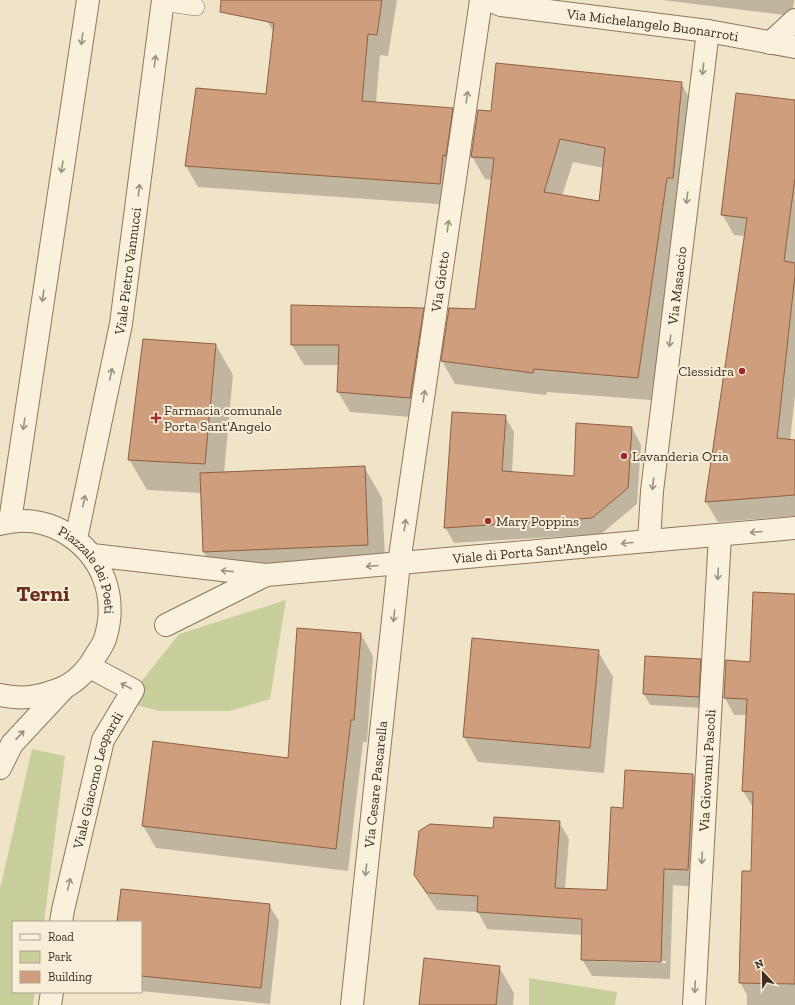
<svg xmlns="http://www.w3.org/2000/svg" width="795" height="1005" font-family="'Zilla Slab',serif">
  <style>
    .green { fill: #c9cf9b }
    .shadow { fill: #0003; fill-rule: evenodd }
    .building { fill: #cf9f7d; stroke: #8d5f41; fill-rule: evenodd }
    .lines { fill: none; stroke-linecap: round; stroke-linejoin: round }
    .service-casing { stroke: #8d765c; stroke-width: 18 }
    .minor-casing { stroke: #8d765c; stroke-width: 24 }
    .tertiary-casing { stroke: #8d765c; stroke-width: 24 }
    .service { stroke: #faf1dc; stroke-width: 17 }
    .minor { stroke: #faf1dc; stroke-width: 22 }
    .tertiary { stroke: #faf1dc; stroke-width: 22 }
    .oneway { stroke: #9c907e }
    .poi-dot { fill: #9e2a2b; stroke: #f7eed8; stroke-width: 1.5 }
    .labels { text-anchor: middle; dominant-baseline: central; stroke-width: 4; stroke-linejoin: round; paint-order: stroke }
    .street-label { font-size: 14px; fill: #3d2e20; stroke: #f7eed8 }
    .poi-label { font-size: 14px; fill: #3d2e20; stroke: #f7eed8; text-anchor: start }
    .town-label { font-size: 22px; font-weight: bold; fill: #6b2e1e; stroke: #f7eed8 }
  </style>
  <rect width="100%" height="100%" fill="#f0e4c8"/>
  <path class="green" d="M286,600L270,699L230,711H159L125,702L179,634Z
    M32,749L65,756L44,922H13V992H35L33,1005H0V889Z
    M529,978L617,992L615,1005H529Z"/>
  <path class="shadow" d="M269,0H397L388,56L380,55L376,103L452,109L464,130L452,205L198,187L186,166L267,95L274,33L267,21Z
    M662,0H794L792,16Z
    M681,83L694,106L679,200L651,400L547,392L546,395L455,384L442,361L475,310L493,180L485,179L472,157L492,112ZM573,162L604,168L600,202L562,196Z
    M795,101V395L790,441H795V516L718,522L706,502L745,236L734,235L722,214Z
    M423,309L435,329L422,418L350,412L338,392L339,365H304L292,345Z
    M216,345L233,375L224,473L364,467L382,498L386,575L222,583L204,552L202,493L147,490L129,459Z
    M505,416L514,432L512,473L575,477L632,428L641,445L637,504L601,534L454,543L445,527Z
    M795,595V1005H747V995L740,982L752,872L754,809L743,791L747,715H734L725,698L751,663Z
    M361,634L373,656L367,742H363L348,871L156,848L143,826L288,759Z
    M598,651L613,677L604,773L478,762L464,737Z
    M646,657L700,660L706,671L704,708L650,705L644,694Z
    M693,775L703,792L697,887L673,885L670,979L592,976L582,959L583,935L487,929L478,912L437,910L425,892L415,875L494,829L559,822L569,839L565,889L608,891L624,810ZM591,959L666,961V963L591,961Z
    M269,905L279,921L270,1004L141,991V922H118Z
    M499,967L514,993L513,1005H420Z"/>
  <path class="building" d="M221,0H382L377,35L368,34L362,101L453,108L446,156L443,155L440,184L185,166L196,88L266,94L274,23L220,12Z
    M496,63L682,82L673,178H667L638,378L534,369L533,373L441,361L449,308L475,309L494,158L471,157L478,110L491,111ZM560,139L605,148L599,201L544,192Z
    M736,93L795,100V178L784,261L795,263V275L777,438L795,440V495L705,502L747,218L721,215Z
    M291,305L424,308L410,398L337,392L339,345H291Z
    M143,339L216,344L205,464L128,460Z
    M452,412L506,415L502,471L574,476L576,423L632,427L628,488L592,518L444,528Z
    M365,466L368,545L203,552L200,473Z
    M753,592L795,594V984L739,983L742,871H751L753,792L742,791L747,699L724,698L726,660L750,662Z
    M297,628L361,633L354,720H351L336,849L142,826L153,741L288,758Z
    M472,638L599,650L590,748L463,737Z
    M645,656L701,659L699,697L643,694Z
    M625,770L693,774L688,870L664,869L661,962L581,960L582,919L477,912L478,896L427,893L414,875L419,831L430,824L493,828L494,817L560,821L555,888L607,890L611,807L623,808Z
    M121,889L270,904L261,988L141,976V922H117Z
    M424,958L500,966L496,1005H419Z"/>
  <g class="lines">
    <defs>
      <path id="service" d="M163,2L196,7"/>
      <g id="minor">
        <path id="s1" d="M489,0L501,5L708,31L795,47"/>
        <path d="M770,43L795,20"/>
        <path d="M10,521L88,0"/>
        <path id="s2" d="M0,524C22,518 45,521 64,532C103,555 118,597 105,639C103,645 99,650 96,655C89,668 78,680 65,687C60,689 55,691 51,692C34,698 17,699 0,695"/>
        <path id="s3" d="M76,539L121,324L163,0"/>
        <path id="s4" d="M649,541L652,491L708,31"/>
        <path id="s5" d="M92,555L266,575L795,528"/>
        <path d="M166,625L266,575"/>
        <path id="s6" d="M61,922L63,910L103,740L133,690L90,667"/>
        <path d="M50,1005L52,992"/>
        <path id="s7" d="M352,1005L399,563L481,0"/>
        <path id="s8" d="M694,1005L720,535"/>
      </g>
      <path id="tertiary" d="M0,768L12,744L65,687"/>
    </defs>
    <use href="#service" class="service-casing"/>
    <use href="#minor" class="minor-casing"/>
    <use href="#tertiary" class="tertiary-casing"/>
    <use href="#service" class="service"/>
    <use href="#minor" class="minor"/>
    <use href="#tertiary" class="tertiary"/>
  </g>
  <defs><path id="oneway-shaft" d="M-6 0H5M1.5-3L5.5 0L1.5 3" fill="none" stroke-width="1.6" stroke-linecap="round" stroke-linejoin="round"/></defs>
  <g class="oneway">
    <use href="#oneway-shaft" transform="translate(82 39) rotate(98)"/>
    <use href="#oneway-shaft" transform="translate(155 61) rotate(-83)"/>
    <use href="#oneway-shaft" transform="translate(703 69) rotate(97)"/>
    <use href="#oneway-shaft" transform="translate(467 97) rotate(-82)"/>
    <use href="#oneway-shaft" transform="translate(62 167) rotate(99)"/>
    <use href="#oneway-shaft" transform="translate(139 190) rotate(-83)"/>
    <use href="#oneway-shaft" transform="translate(687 198) rotate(97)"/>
    <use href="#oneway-shaft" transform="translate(448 226) rotate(-82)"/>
    <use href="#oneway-shaft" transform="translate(43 296) rotate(98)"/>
    <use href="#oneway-shaft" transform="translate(670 341) rotate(97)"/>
    <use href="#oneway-shaft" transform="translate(111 374) rotate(-78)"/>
    <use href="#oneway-shaft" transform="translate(424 396) rotate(-82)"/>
    <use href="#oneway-shaft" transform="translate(24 424) rotate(98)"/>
    <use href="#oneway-shaft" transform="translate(653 484) rotate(97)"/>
    <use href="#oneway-shaft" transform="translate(84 501) rotate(-78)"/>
    <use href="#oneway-shaft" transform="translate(405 525) rotate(-82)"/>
    <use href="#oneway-shaft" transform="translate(756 532) rotate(175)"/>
    <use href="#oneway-shaft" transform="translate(627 543) rotate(175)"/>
    <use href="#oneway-shaft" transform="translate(372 566) rotate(175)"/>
    <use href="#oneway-shaft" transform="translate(227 571) rotate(-174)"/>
    <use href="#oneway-shaft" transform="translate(718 574) rotate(93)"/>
    <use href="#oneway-shaft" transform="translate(394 616) rotate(96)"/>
    <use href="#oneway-shaft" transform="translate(126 686) rotate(-152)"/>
    <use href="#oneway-shaft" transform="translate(20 735) rotate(-47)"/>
    <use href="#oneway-shaft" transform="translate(702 858) rotate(93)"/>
    <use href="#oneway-shaft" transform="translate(366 870) rotate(96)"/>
    <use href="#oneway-shaft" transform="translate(69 884) rotate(-77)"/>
    <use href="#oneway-shaft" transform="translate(695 987) rotate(93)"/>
  </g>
  <g class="poi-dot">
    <circle cx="742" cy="371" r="4"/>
    <path d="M154 412h4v4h4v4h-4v4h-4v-4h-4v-4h4z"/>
    <circle cx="624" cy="456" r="4"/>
    <circle cx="488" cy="521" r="4"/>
  </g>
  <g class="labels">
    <g class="street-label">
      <text stroke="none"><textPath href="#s1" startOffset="166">Via Michelangelo Buonarroti</textPath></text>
      <text stroke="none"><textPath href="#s3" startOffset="273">Viale Pietro Vannucci</textPath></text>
      <text stroke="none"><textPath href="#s7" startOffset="729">Via Giotto</textPath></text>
      <text stroke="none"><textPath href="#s4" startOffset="257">Via Masaccio</textPath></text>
      <text stroke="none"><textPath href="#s5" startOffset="440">Viale di Porta Sant'Angelo</textPath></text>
      <text stroke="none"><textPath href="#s2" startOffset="113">Piazzale dei Poeti</textPath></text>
      <text stroke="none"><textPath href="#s8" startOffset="235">Via Giovanni Pascoli</textPath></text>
      <text stroke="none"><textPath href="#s6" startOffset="147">Viale Giacomo Leopardi</textPath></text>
      <text stroke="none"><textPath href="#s7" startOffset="222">Via Cesare Pascarella</textPath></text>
    </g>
    <g class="poi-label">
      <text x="734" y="371" text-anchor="end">Clessidra</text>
      <text x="164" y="410">Farmacia comunale<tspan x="164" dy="16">Porta Sant'Angelo</tspan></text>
      <text x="632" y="456">Lavanderia Oria</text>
      <text x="496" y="521">Mary Poppins</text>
    </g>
    <g class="town-label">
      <text x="43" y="593">Terni</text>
    </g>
  </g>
  <rect x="12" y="921" width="130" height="72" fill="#f7eed8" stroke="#ada18e"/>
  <rect x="20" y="934" width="20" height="6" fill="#faf1dc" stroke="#ada18e"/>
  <text x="48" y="941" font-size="12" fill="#3d2e20">Road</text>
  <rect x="20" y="951" width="20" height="12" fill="#c9cf9b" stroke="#ada18e"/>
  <text x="48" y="961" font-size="12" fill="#3d2e20">Park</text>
  <rect x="20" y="971" width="20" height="12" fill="#cf9f7d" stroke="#ada18e"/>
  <text x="48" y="981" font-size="12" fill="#3d2e20">Building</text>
  <g transform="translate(763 973) rotate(338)" stroke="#f7eed8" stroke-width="3" paint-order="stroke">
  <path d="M0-3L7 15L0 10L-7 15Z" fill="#3d2e20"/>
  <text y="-6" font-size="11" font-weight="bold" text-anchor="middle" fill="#3d2e20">N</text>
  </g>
</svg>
